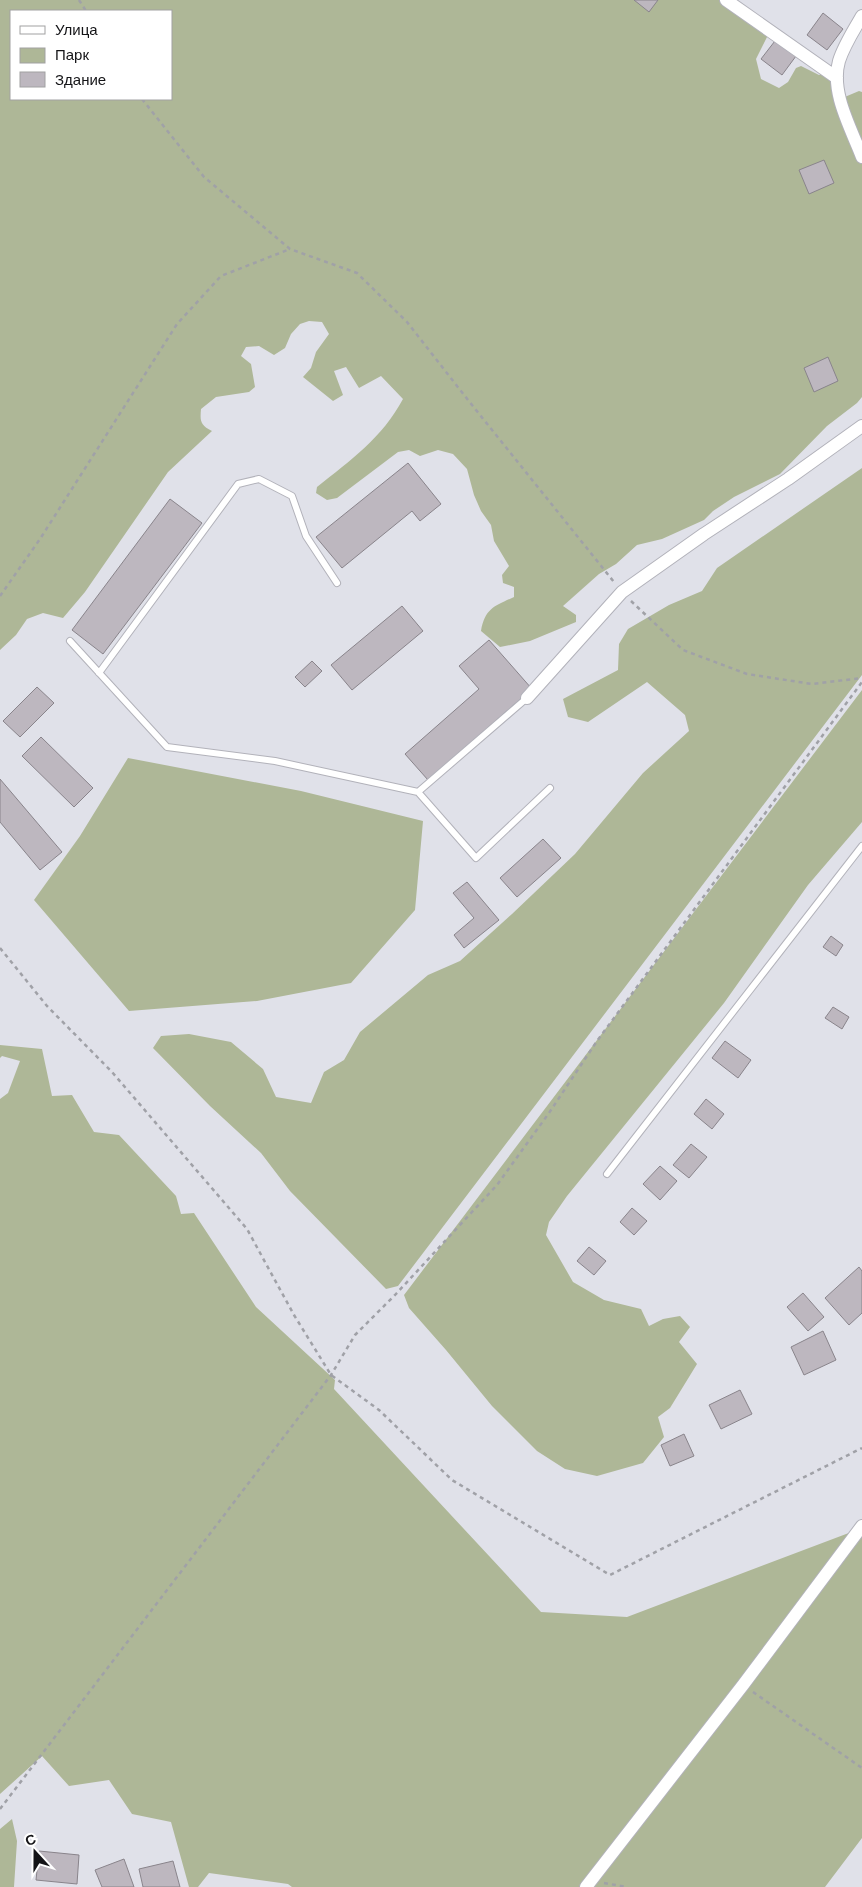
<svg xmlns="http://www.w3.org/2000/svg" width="862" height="1887" font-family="Helvetica,sans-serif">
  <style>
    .green { fill: #aeb797; fill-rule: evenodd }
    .building { fill: #bdb7bf; stroke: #89848b }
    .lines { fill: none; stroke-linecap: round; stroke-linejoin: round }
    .lane-casing { stroke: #b2b2ba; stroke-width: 8 }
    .street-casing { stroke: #b2b2ba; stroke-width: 14 }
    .path { stroke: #a0a1a7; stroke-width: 2.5; stroke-dasharray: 4 4; stroke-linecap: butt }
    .lane { stroke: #fff; stroke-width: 6 }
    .street { stroke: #fff; stroke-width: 12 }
  </style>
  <rect width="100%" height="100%" fill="#e0e1e9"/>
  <path class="green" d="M0,0H732L768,35L756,59L761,79L779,88L788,82L796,68L801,66L819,75L829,71L840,99L859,91L862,92V397L857,403L827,426L780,474L734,497L713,511L704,520L662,539L637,545L616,564L599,574L563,606L576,615V622L530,641L500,647L481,631C485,608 495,606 514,597V587L503,583L502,575L509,566L494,541L491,525L481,511L474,495L467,469L453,454L438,450L420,456L409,450L398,452L337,498L327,500L316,493L317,487C351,460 382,438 403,399L381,376L359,388L346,367L334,371L343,395L333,401L303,377L311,368L316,352L329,334L322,322L309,321L300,324L291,334L285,348L274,355L259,346L246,347L241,356L251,364L255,387L249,392L216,397L201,409C200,421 200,425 212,431L168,472L85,592L63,618L43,613L27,619L16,635L0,650ZM11,11H171V99H11Z
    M862,468V675L398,1286L386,1289L290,1191L261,1153L210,1106L153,1048L161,1036L189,1034L231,1042L263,1069L276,1097L311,1103L324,1072L344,1060L360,1032L428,975L460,961L512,914L575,854L643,773L689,731L685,715L647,682L588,722L568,717L563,699L618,670L619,644L628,629L669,605L702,591L717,568Z
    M862,690V822L808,885L724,1003L567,1196L549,1222L546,1235L573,1282L604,1300L641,1309L649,1326L663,1319L680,1316L690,1327L679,1342L697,1364L670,1408L658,1417L664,1437L643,1463L597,1476L565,1469L537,1451L492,1406L446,1350L409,1308L404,1295Z
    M128,758L301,791L423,821L415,910L351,983L257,1001L129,1011L34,900L80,836Z
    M0,1045L42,1049L52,1096L72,1095L94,1132L119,1135L176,1196L181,1214L194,1213L256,1307L335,1380L334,1389L541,1612L627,1617L862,1528V1838L825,1887H292L288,1884L209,1873L198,1887H189L171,1822L132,1814L109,1780L69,1786L42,1756L0,1794V1099L8,1093L20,1061L2,1056L0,1058Z
    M12,1819L17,1841L14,1887H0V1829Z"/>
  <path class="building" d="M634,0H658L649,12Z
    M823,13L843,29L827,50L807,35Z
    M778,37L799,52L782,75L761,59Z
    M824,160L834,183L809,194L799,170Z
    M828,357L838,381L814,392L804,368Z
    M408,463L441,504L420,521L412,511L342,568L316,537Z
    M170,499L202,523L103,654L72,630Z
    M402,606L423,631L352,690L331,665Z
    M489,640L532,689L428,780L405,754L479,689L459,666Z
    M312,661L322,671L305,687L295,677Z
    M37,687L54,703L20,737L3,721Z
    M41,737L93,788L74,807L22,756Z
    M0,779L62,852L40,870L0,822Z
    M543,839L561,858L517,897L500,878Z
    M467,882L499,920L464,948L454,935L474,918L453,893Z
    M831,936L843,945L836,956L823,947Z
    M833,1007L849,1017L842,1029L825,1018Z
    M725,1041L751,1060L738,1078L712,1058Z
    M706,1099L724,1114L712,1129L694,1114Z
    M691,1144L707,1157L689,1178L673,1165Z
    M660,1166L677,1181L660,1200L643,1184Z
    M632,1208L647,1221L634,1235L620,1222Z
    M589,1247L606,1261L594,1275L577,1261Z
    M859,1267L862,1271V1313L849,1325L825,1298Z
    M803,1293L824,1317L808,1331L787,1307Z
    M823,1331L836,1360L804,1375L791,1347Z
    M740,1390L752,1414L721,1429L709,1405Z
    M684,1434L694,1456L670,1466L661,1445Z
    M39,1851L79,1855L77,1884L36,1880Z
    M124,1859L134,1887H102L95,1870Z
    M173,1861L180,1887H143L139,1869Z"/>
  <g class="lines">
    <defs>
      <path id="lane" d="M70,641L167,747L275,761L418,792L476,858L550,788
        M99,673L238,484L259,479L292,496L306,536L337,583
        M418,792L527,698
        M607,1174L862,846"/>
      <path id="street" d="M726,0L837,78
        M862,16C854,30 844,45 839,61C830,92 851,128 862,157
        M527,698L622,592L704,534L788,479L862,426
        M586,1887L743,1685L862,1526"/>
    </defs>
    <use href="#lane" class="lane-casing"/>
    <use href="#street" class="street-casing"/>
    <path class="path" d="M79,0L86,11
      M142,99L204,177L290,249L357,273L407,322L468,400L614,582
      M0,596L40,539L177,324L221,276L290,249
      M631,601L683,650L747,674L812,684L862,678
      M0,948L47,1006L112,1072L247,1229L294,1315L331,1375L379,1410L452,1480L610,1575L862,1448
      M753,1692L862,1768
      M0,1809L331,1375L355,1335L395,1295L497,1185L549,1113L597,1041L862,682
      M604,1883L627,1887"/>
    <use href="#lane" class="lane"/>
    <use href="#street" class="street"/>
  </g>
  <rect x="10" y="10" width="162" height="90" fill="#ffffff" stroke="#a1a1a2"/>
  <rect x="20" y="26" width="25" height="8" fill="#ffffff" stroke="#a1a1a2"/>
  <text x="55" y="35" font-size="15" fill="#141417">Улица</text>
  <rect x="20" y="48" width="25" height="15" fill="#aeb797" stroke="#a1a1a2"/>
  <text x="55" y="60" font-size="15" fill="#141417">Парк</text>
  <rect x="20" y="72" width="25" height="15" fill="#bdb7bf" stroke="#a1a1a2"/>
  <text x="55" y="85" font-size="15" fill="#141417">Здание</text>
  <g transform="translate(35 1852) rotate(339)" stroke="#ffffff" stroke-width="4" paint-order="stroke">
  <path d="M0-4L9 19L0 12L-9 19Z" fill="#141417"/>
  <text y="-8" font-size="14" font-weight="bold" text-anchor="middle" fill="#141417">С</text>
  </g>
</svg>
